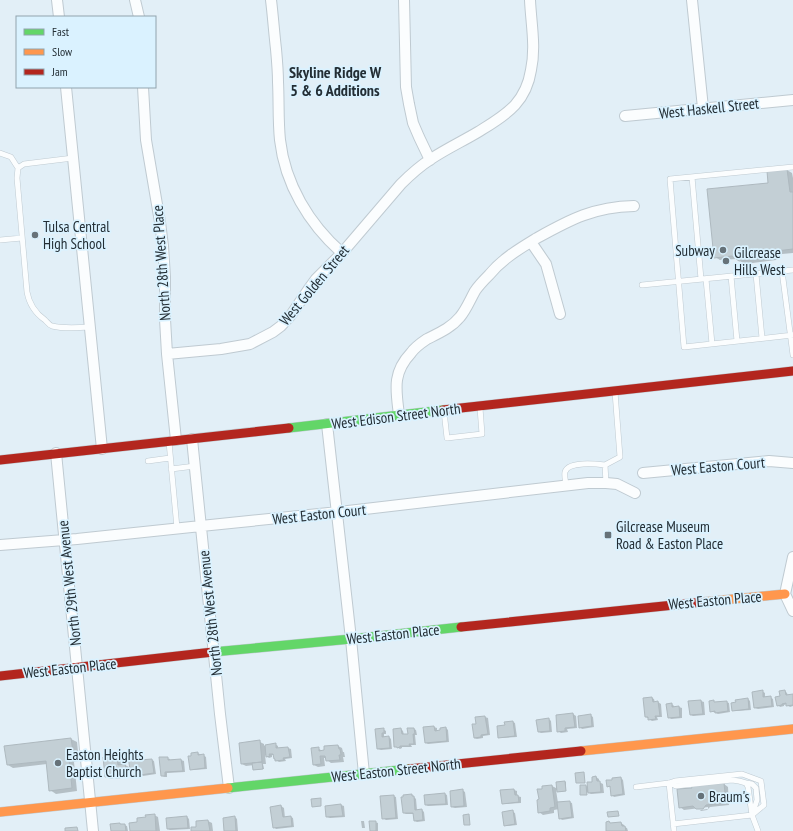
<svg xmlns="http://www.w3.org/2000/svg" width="793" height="831" font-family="'PT Sans Narrow',sans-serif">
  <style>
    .shadow { fill: #0003 }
    .building { fill: #c3cfd5; stroke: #aeb9bf }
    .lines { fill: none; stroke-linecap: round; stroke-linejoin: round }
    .lane-casing { stroke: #bfcad1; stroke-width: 6 }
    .street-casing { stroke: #bfcad1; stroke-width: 12 }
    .fast-casing { stroke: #bfcad1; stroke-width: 10 }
    .slow-casing { stroke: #bfcad1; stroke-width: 10 }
    .jam-casing { stroke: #bfcad1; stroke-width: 10 }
    .lane { stroke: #fbfdfe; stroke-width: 5 }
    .street { stroke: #fbfdfe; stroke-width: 10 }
    .fast { stroke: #63d668; stroke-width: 9 }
    .slow { stroke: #ff974d; stroke-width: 9 }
    .jam { stroke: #b3261e; stroke-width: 9 }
    .poi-dot { fill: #667279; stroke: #daf2ff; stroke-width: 1.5 }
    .labels { text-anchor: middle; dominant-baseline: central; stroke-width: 3.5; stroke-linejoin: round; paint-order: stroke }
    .street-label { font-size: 15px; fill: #232e35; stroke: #daf2ff }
    .poi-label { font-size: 15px; fill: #232e35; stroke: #daf2ff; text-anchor: start }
    .neighbourhood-label { font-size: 16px; font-weight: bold; fill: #232e35; stroke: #daf2ff }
  </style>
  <rect width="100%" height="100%" fill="#e2eff7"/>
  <path class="shadow" d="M787,170L792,173L793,178V253L782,254L776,260L745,264L737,259L720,260L715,257L769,183Z
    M762,691L765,693V698L770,697L773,699L774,707L758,709L755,708L753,693Z
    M785,691L787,693L788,696L793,695V706L790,707L787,705V704L784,705V706L780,707L778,705L781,697Z
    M652,698L654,699L655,703L658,702L661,704L662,717H657L658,720L652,721L646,717Z
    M748,699L750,701L751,710L736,711L733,710Z
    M701,701L704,702L705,715L693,716L691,715L690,702Z
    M714,702L716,703L726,702L729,703L730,712L718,714L711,711Z
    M672,704L674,706V707H679L682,708V718L671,719L669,717Z
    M573,714L576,716L577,728L567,729L568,732L561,733L558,731Z
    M590,715L593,717L594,727L582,729L580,727Z
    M485,717L488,718L490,735L483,736V738L477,739L474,738L477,724L476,718Z
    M549,719L551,721L552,732L541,733L539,732Z
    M513,722L515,723L517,737L502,738L499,737L506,726Z
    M434,727L437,728V732L446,728L448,730L449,742L428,744L426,743Z
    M383,729L386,731V734H384V738L389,737L391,739L392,749L381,750L378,749L376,730Z
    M401,729L403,731L404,735L409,734L414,729L416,730L417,735H415L416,745H411L412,747H402V748L400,749L395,746Z
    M71,739L77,742L79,761L74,762L77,791L56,794L50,790L47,764L13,768L8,765Z
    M260,742L264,744V746L275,744L278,746V749L288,748L291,749L292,758L285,759L286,761L279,762L276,760L274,755H272V757L269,758L265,755L266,764H263L264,769L255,770L254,769V765L246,766L242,764Z
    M338,746L342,748L343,752H344L345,757H343L344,762L331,763L327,760V758H324L325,766L318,767L314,765L318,748L322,751H325Z
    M198,753L201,755H203L206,757L207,769L193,770L191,769Z
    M117,757L121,759L122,765H125L129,767L130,776L117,779L115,778L110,779L106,776Z
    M140,757L142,758V761L152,760L154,761L156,774L143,776L141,774L140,769H133L131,768Z
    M167,758L170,759V761L181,760L184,761L185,772L167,773V777H165L162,776Z
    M596,777L599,779V782L603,784L604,793L591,794L587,792V795H582L586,786L588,787L593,783Z
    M621,778L623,780L625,795L614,797L612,795L611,788L608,786L613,781Z
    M565,782H566V791L559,792L556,790L558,803L569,802L572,803L574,818L562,820L560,818L559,809L554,810V813L543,815L539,812L552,786L558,789Z
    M724,784L728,787L729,805L710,807L707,810L701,811L700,810L708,809V807L684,810L680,807Z
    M462,790L465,792L467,807L455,808L452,807Z
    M514,790L517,791V796L521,797V803L506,804L503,803L502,791Z
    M445,794L447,795L448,805L428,806L426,805Z
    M412,795L416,799L417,810H422L424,812L425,821L417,822L415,821L414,814H406L404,813Z
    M393,796L396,797L398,819L386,820L383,818Z
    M341,805L344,806L345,817L330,818L327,817L326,806Z
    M281,806L284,808L285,818L291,817L293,818L294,827L276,829L274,827L271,808Z
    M513,812L515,813L517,825L507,826L505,825Z
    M154,815L158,817L160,831H131L138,823Z
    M187,817L189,819L190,829L170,830L168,829Z
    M235,817L237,819L238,831H225Z
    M208,821L212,823L213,831H192Z
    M361,821H364L365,828H362Z
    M375,822L378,823V831H371Z
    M609,822L612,824L621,823L624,825V827L627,828L628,831H607Z
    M120,824L127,826L128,831H112Z"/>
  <path class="building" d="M787,169L790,192H793V249L776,251L771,258L739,261L732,256L714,258L707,189L768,183L767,171Z
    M763,690V697L771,696L772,706L754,708L752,692Z
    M785,690L786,695L793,694V705L786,706V703L782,704V705L777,706L775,697L780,696L779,691Z
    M652,697L653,702L658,701L660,716H655L656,719L648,720V717H645L643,698Z
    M748,698L749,709L732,711L731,703L736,702L735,700Z
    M701,700L703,714L690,715L688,701Z
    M714,700V702L727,701L728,711L715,713V711L710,712L709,701Z
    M672,703V707L679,706L680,717L668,718L666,704Z
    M573,713L575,727L565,728V731L557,732L556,715Z
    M591,714L592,726L579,728L578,716Z
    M485,716L488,734L481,735V737L474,738L472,724H476L475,717Z
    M549,718L550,731L538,732L536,720Z
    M513,721L515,736L498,738L497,726L505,725L504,722Z
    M434,726L435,731L440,730V728L446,727L447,741L425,743L423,727Z
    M384,728V733H382V737L389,736L390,748L377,749L375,729Z
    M401,728L402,734H408L407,728H414L415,734H413L414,744H409L410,746H400V747L397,748V747H394L393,729Z
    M71,738L74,758L69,759L72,788L49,791L46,761L7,765L4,746Z
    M260,740L262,762L241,764L239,743Z
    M276,743V748L288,747L290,757L283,758L284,760L275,761V759H274L273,754H269L270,756L266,757L265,745Z
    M338,745L339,749H340L341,755H339L340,760L326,761L325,756H320L321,764L313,765L311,748L319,747V751L324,750V746Z
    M198,752V755L204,754L205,768L190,770L188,756H191V753Z
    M117,756L118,765L125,764L127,774L112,778V776L105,777L103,757Z
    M140,756V760L152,759L154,773L140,775L139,768L130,769L128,757Z
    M159,757H168V760L181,759L183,771L165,772V776H161Z
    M262,762L263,769L253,770L252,763Z
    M584,772L585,783H576L575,773Z
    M596,776L597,781H600L601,792L588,793L587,782H592V777Z
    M621,777L623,794L611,796L610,786L607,787L606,780H612V778Z
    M565,781L566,791L557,792L556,782Z
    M724,783L726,803L706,805L703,809H696L693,806L679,808L677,789L692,788L691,786Z
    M552,785L555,807L550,808V811L538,813L537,800L539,799L537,789H542V786Z
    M580,785H586L587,795H580Z
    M463,789L464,806L451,807L450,791Z
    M514,789L515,795H518L519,802L502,804L500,790Z
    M445,793L446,804L425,805L424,795Z
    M412,794V796H414L415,810L422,809L423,820L414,821L413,813H403L401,797H403V795Z
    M394,795L396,818L382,819L380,796Z
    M321,798V806L312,807L311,799Z
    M570,801L572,817L559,819L557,802Z
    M341,804L343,816L326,817L325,806Z
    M281,805L283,817L291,816L292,826L273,828L270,807Z
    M513,810L515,824L504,826L502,812Z
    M618,811L619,816L608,817L607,812Z
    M155,814L156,831H130L129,823L137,822V818L146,817L145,815Z
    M469,814L470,825H464L463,815Z
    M187,816L188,828L167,829L166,818Z
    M235,816L236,831H224L223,818Z
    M208,820L210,831H191V827H196V821Z
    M369,821H376V831H370Z
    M609,821L610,823L621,822L622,826H625L626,831H606V822Z
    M120,823V824H125L126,831H111L110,824Z
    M77,827L78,831H65V828Z"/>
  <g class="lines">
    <defs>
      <path id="lane" d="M0,153L11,157L18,168
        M73,158L24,164L18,168L17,178L27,292C29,303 35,313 45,320C47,322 49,325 52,326C64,329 77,328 90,327
        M793,167L670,179L684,347L793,335
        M692,177L701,279
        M0,240L22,238
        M782,271L793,355
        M756,274L762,338
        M731,276L737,341
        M706,279L712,344
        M642,285L793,270
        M444,411L447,438L482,434L480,408
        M169,442L177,528
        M148,461L170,458
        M171,469L195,466
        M606,483L605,465L620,457L615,392
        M566,486C566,482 564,476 565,472C568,461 597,464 605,465
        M669,783L676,786L732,780L739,781L746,783L748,787L752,815L758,831
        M669,783L674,831
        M746,783L752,784L756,788L757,800L753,812
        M636,787L669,783L675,781L742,774L761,781L764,805L752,815L673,824"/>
      <path id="street" d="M57,0L59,17
        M135,0L139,17
        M271,0C273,16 274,32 276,49C277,60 278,71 278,82C279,101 278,121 280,140C285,184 309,224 342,253
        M404,0L406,87L409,104L413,123L419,137L430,160
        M692,0L703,108
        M66,87L102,449
        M143,87L146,140L160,222L163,246L165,277V319L167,354L176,440
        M625,116L793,100
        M531,242L546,264L560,314
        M167,354L221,349L250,344L273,332L281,326L291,315L308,290L316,279L342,253L401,184C410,175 420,166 431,159C446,149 463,141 478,132C491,124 505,116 515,105C524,95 529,83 531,70C536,47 531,23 530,0
        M399,415C396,390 392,373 411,353C415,347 421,343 427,339C439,333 451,328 460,317C466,310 470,300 475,291C479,285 484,280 489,275C502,259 519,249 537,238C571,219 594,207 634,206
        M327,424L351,639L364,774
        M192,439L220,714L229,788
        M56,453L93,831
        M643,473L769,461L793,463
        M0,545L77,539L201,526L348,511L588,483H606L617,484L635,493
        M793,557L785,594L793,611"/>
      <path id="fast" d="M289,428L443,410
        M213,652L351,639L461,627
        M228,788L409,769"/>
      <path id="slow" d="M703,602L785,594
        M581,751L793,729
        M0,812L228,788"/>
      <path id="jam" d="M443,410L793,371
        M0,460L289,428
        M461,627L703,602
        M0,676L213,652
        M409,769L581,751"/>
    </defs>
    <use href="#lane" class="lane-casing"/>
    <use href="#street" class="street-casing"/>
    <use href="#fast" class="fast-casing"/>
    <use href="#slow" class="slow-casing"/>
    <use href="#jam" class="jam-casing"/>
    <use href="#lane" class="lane"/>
    <use href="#street" class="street"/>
    <use href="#fast" class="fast"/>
    <use href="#slow" class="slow"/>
    <use href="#jam" class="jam"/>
  </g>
  <g class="poi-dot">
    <circle cx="35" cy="235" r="4"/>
    <circle cx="723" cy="250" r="4"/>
    <circle cx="726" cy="261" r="4"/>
    <rect x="604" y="531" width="8" height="8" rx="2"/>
    <circle cx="58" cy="763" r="4"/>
    <circle cx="701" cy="796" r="4"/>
  </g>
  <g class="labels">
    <g class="street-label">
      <text transform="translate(709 108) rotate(-6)">West Haskell Street</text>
      <text transform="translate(161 263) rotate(-94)">North 28th West Place</text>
      <text transform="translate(314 285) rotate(-50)">West Golden Street</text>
      <text transform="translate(396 416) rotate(-7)">West Edison Street North</text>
      <text transform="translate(718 466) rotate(-5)">West Easton Court</text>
      <text transform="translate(319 514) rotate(-6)">West Easton Court</text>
      <text transform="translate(69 583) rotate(-96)">North 29th West Avenue</text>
      <text transform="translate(715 600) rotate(-5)">West Easton Place</text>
      <text transform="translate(210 613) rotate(-96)">North 28th West Avenue</text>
      <text transform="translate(393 634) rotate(-6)">West Easton Place</text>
      <text transform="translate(70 668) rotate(-6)">West Easton Place</text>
      <text transform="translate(396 770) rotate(-6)">West Easton Street North</text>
    </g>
    <g class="poi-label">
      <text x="43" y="226">Tulsa Central<tspan x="43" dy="17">High School</tspan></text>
      <text x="715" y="250" text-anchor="end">Subway</text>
      <text x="734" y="252">Gilcrease<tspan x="734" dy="17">Hills West</tspan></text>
      <text x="616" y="526">Gilcrease Museum<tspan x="616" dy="17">Road &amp; Easton Place</tspan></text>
      <text x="66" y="754">Easton Heights<tspan x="66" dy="17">Baptist Church</tspan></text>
      <text x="709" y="796">Braum's</text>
    </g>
    <g class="neighbourhood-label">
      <text x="335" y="72">Skyline Ridge W<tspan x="335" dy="18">5 &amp; 6 Additions</tspan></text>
    </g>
  </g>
  <rect x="16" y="16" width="140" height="72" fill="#daf2ff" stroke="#91a4ae"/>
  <rect x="24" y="29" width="20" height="6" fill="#63d668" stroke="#91a4ae"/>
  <text x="52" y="36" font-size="12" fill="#232e35">Fast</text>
  <rect x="24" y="49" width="20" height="6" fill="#ff974d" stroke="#91a4ae"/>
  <text x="52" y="56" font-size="12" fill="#232e35">Slow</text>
  <rect x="24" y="69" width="20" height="6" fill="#b3261e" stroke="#91a4ae"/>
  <text x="52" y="76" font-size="12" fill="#232e35">Jam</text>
</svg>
